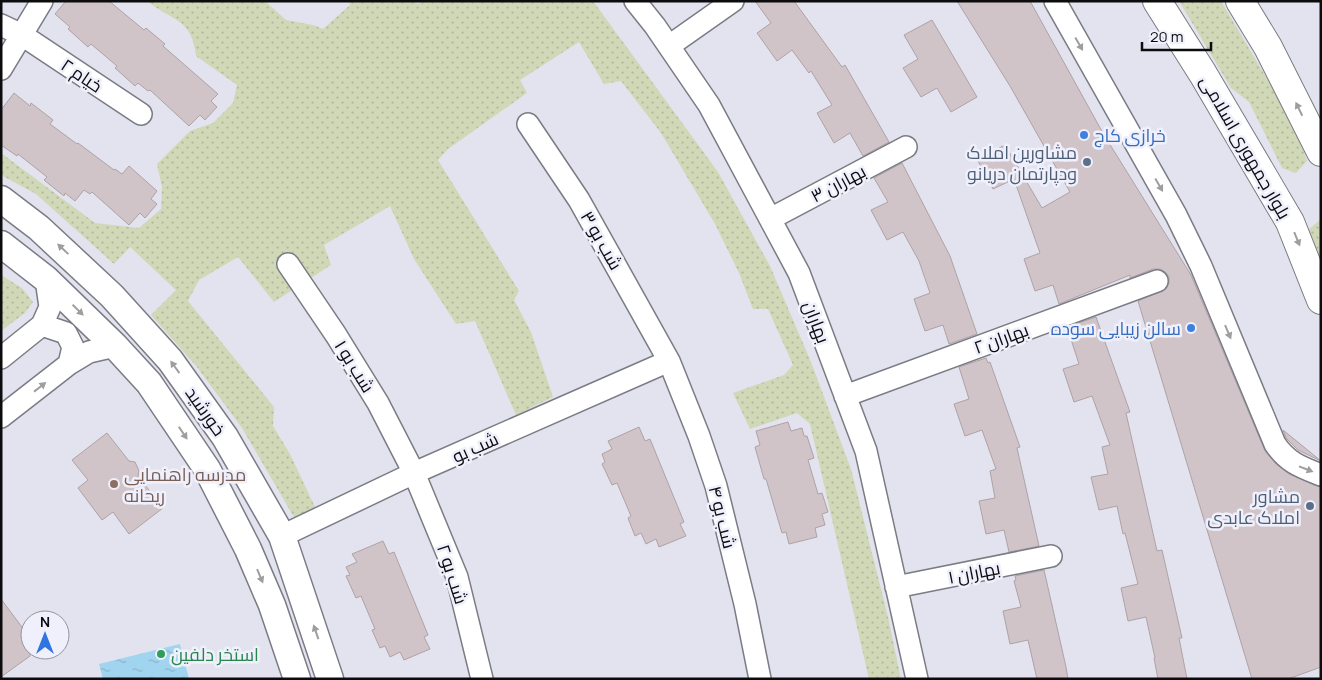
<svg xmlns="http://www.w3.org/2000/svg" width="1322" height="680" font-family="Manrope,Cairo,sans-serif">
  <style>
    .grass { fill: url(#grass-dots) }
    .water { fill: url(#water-ripples) }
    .building { fill: #d0c4c8; stroke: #aea2a6 }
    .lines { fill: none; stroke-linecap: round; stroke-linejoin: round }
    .minor-casing { stroke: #7a7b84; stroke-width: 24 }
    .tertiary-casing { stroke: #7a7b84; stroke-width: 29 }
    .secondary-casing { stroke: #7a7b84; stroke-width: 30 }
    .minor { stroke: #fff; stroke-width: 21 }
    .tertiary { stroke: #fff; stroke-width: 26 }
    .secondary { stroke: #fff; stroke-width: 28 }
    .oneway { fill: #9e9e9f }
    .shop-dot { fill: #3f7fe0; stroke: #eff0fb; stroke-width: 2 }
    .service-dot { fill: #5c6f8a; stroke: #eff0fb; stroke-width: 2 }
    .education-dot { fill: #8d6e63; stroke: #eff0fb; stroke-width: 2 }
    .leisure-dot { fill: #2e9e5b; stroke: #eff0fb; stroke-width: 2 }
    .labels { text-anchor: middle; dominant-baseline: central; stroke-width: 5; stroke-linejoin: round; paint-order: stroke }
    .street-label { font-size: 18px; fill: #0c0c0f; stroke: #eff0fb }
    .shop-label { font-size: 18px; fill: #366cbe; stroke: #eff0fb; text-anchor: start }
    .service-label { font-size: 18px; fill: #4e5e75; stroke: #eff0fb; text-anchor: end }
    .education-label { font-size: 18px; fill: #785e54; stroke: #eff0fb; text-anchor: start }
    .leisure-label { font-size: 18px; fill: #27864d; stroke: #eff0fb; text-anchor: start }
  </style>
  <defs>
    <pattern id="grass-dots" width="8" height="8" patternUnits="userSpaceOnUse" patternTransform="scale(1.25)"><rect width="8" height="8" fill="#d1d8b7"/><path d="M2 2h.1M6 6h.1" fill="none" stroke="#b2b89c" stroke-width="1.8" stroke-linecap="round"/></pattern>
    <pattern id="water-ripples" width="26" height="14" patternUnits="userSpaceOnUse" patternTransform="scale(1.25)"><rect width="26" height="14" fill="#a0d4ef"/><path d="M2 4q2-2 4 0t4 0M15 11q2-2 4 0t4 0" fill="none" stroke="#89b5cc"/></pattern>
  </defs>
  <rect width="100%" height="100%" fill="#e2e3ee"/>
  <path class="grass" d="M147,1H265L286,20L313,25L323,29L350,5L349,1H414L418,4L422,1H593L718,172L770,266L811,362L851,469L888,617L901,679H869L810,424L797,413L750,429L733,393L784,375L793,365L768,309H753L739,273L715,224L661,133L621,81L604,84L579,42L520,80L527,93L448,149L438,160L519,291L514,300L531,332L553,397L516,415L475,321L456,324L414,259L390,206L324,245L331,265L274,302L238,257L199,280L188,301L274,407L273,426L290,454L315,507L295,519L242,428L197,367L151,315L176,290L130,247L114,264L36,194L1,175V153L95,223L139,228L161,209L162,187L157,164L190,131L213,123L233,103L237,85L196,56C192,18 172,21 147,1Z
    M1179,1H1221L1295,126L1307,161L1296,173L1282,168L1249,102L1231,88Z
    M1321,219V279L1308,230Z
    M1,275L22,288L33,302L25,313L1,331Z"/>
  <path class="water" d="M180,644L189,679H103L99,664Z"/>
  <path class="building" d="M66,1H109L144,30L146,28L165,44L163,46L218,94L211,101L217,107L205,120L200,115L189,126L150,90L148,91L138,83L135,86L115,68L117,66L91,44L88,47L68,29L70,27L55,14Z
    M755,1H794L842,67L845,65L889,142L863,156L850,133L834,143L817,113L832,105L811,71L809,73L792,50L777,61L757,33L771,23Z
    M957,1H1030L1104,135L1191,275L1265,451L1276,464L1289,474L1321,487V667L1288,679H1252L1138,301L1166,289L1169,283V277L1165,272L1160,269H1153L1130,278V275L1059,304L1053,285L1035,291L1024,259L1040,253L1014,179L993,189L977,159L1005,145L1042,208L1070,192L1010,86Z
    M932,20L977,97L951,112L937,88L921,97L903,68L918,59L904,35Z
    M14,93L30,106L31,103L53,120L50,124L77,144L78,143L114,170L115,169L122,174L129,166L157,191L151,199L157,204L145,218L140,213L129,225L92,192L90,194L84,190L75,201L65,193L64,196L44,180L47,177L18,154L17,156L1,145V110Z
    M902,163L950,256L977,334L949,344L943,325L925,331L914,299L930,293L919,261L903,232L887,240L871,210L888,202L874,178Z
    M1096,317L1130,412L1126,413L1157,551L1162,550L1182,638H1179L1187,679H1158L1154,658H1155L1146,617L1128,621L1121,588L1138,584L1125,533L1123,534L1117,506L1099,510L1091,477L1108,474L1102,447L1110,445L1092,396L1074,402L1063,369L1079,364L1067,327Z
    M986,358L988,363L990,362L1020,447L1017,448L1039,546L1009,552L1004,530L986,534L979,501L995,498L990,471L996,469L982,430L965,436L954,404L969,399L959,367Z
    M788,422L791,431L802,428L804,436H807L814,458L808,460L818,494L822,493L828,512L822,514L825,525L815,528L817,537L789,544L786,532L782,533L766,479H764L755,447L760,445L756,431Z
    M639,427L645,441L650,439L684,522L680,524L686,536L659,547L656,539L646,544L641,533L635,536L628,518L631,516L617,483L612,485L602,464L605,462L602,454L612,449L608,441Z
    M1283,430L1321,461L1298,450L1286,438Z
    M107,433L129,461L135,462L139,471L138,476L163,508L129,534L113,512L102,520L78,488L88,480L72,460Z
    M383,541L389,554L394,552L428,635L424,637L430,649L404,660L400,652L390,657L385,646L380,648L372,630L375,629L361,596L356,598L346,576L350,575L346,567L357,562L352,554Z
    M1044,570L1066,667L1068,679H1037L1028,640L1010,644L1003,611L1021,607L1014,581L1016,580L1015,576Z
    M1,599L30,638V656L1,677Z"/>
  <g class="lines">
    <defs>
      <path id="minor" d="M635,1L655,26L709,105L799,273L866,451L917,679
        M1055,1L1176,215L1201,266L1275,444C1288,463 1301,467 1321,475
        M1,25L22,35L141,114
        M669,46L733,1
        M1,69L42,1
        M528,124L579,200L669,361L699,436L716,486L745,604L760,679
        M770,219L906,147
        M288,264L336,335L378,403L414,473L457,577L482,679
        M42,325L66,333L73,347L69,364
        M1,358L42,325L50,307L46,279
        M845,396L1157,281
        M1,417L69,364L89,352L115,346
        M282,536L414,473L669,361
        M896,587L1051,556"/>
      <path id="tertiary" d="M1,199L39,228L112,296L170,360L225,437L282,536L330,679
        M1,244L46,279L115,346L149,383L207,469L248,549L272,605L297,679"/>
      <path id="secondary" d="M1157,1L1203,74L1290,222L1321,300
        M1240,1L1268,47L1321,152"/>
    </defs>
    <use href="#minor" class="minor-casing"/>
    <use href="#tertiary" class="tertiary-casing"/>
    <use href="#secondary" class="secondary-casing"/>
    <use href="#minor" class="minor"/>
    <use href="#tertiary" class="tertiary"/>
    <use href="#secondary" class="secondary"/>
  </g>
  <defs><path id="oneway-solid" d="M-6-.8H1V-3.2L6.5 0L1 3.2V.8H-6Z" transform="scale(1.25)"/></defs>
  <g class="oneway">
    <use href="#oneway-solid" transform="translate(1079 44) rotate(60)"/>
    <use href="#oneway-solid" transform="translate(1299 109) rotate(-116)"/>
    <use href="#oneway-solid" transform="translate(1159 185) rotate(60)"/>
    <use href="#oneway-solid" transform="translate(1297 239) rotate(68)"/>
    <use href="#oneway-solid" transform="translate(63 249) rotate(-137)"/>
    <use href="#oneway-solid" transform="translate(78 310) rotate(44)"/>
    <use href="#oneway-solid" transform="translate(1228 332) rotate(67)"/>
    <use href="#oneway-solid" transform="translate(175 367) rotate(-126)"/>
    <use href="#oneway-solid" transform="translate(40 387) rotate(-38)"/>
    <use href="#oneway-solid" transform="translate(183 433) rotate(56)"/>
    <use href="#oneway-solid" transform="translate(1306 469) rotate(21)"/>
    <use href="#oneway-solid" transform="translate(260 576) rotate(67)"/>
    <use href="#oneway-solid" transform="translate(316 632) rotate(-109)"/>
  </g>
  <g class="shop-dot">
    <circle cx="1084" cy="135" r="5"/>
    <circle cx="1191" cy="328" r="5"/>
  </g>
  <g class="service-dot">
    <circle cx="1087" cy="162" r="5"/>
    <circle cx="1310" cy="506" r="5"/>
  </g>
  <circle class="education-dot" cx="114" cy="484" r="5"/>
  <circle class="leisure-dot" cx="161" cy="654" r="5"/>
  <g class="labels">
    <g class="street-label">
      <text transform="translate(82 75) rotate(34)">خیام ۲</text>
      <text transform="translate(1246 147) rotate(60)">بلوار جمهوری اسلامی</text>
      <text transform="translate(838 183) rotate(-28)">بهاران ۳</text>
      <text transform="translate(602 240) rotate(60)">شب بو ۳</text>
      <text transform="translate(817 322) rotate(69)">بهاران</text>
      <text transform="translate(1001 338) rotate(-20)">بهاران ۲</text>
      <text transform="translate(355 366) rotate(58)">شب بو ۱</text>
      <text transform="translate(206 411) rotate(55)">خورشید</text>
      <text transform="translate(475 447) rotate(-24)">شب بو</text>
      <text transform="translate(723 517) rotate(76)">شب بو ۴</text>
      <text transform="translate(974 572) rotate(-11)">بهاران ۱</text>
      <text transform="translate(453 574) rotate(72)">شب بو ۲</text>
    </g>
    <g class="shop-label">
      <text x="1094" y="135">خرازی کاج</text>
      <text x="1181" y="328" text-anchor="end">سالن زیبایی سوده</text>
    </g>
    <g class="service-label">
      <text x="1077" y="152">مشاورین املاک<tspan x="1077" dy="21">ودپارتمان دریانو</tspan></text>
      <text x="1300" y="496">مشاور<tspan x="1300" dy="21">املاک عابدی</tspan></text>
    </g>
    <g class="education-label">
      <text x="124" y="474">مدرسه راهنمایی<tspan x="124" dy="21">ریحانه</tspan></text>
    </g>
    <g class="leisure-label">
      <text x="171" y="654">استخر دلفین</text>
    </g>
  </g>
  <rect width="1322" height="680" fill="none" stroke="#0c0c0f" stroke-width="5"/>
  <g transform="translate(45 635)"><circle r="24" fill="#eff0fb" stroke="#94959d"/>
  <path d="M0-4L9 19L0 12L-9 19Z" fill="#2f74e1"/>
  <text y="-8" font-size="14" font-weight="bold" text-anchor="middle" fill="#0c0c0f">N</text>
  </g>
  <path d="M1142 42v8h69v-8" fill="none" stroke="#0c0c0f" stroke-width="2.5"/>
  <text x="1150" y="42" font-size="15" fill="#0c0c0f" stroke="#eff0fb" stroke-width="4" paint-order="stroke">20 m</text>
</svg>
